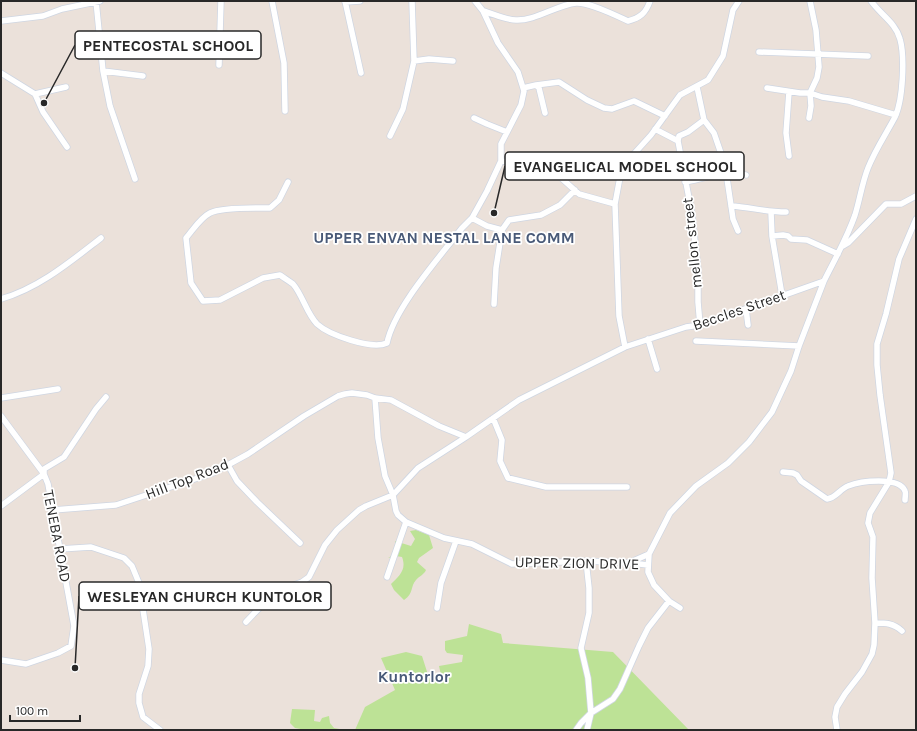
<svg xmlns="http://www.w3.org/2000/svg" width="917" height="731" font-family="Karla,sans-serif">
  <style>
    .green { fill: #bde296 }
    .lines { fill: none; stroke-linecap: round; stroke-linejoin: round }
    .street-casing { stroke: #cfd6e2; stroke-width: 7 }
    .street { stroke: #fff; stroke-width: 5.5 }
    .labels { text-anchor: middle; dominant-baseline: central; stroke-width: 3.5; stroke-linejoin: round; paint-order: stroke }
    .street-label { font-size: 15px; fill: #282828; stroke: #fff }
    .neighbourhood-label { font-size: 16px; font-weight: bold; fill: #495a78; stroke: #fff }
    .leader { fill: none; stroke: #282828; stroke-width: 1.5 }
    .callout-dot { fill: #282828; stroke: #fff; stroke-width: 1.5 }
    .callout { fill: #fff; stroke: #282828; stroke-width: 1.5 }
    .callout-label { font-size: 16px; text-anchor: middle; font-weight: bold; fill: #282828 }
  </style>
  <rect width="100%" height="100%" fill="#ebe1da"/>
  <path class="green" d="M416,530L429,535L433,548L419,558L417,562L426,570C424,575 419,576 416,580C410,587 414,593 404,600L394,590L391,584C399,576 407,570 402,557L396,556L388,558L393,555L395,548V541L411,546L415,539L410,531Z
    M469,624L501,634L503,643L613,652L689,730H355L365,707L395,690L381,658L406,652L422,656L430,681L441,675L439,666L462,662L463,655L447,653L445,650V641L467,636Z
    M292,709L315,710L314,721L320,722L322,718L329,716L330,723L334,728L345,730H306L295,728L290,723Z"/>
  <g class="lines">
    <defs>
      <path id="street" d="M96,1L103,71L110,106L135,179
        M272,1L284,63L285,111
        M345,1L361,73
        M345,2L360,1
        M483,11C494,14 506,20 516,20C535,21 557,5 576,3C589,2 615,15 628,21C640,18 646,13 650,1
        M1,21L43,16L62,9L100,1
        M759,52L868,56
        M414,61L429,59L453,61
        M219,65L221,1
        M103,71L143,76
        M1,73L35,94
        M536,85L559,82L587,100L604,108L612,109L634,101L665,116
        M66,87L35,94L43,112L67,147
        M697,87L704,120L714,133L725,165L733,219L738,231
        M523,88L536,85L539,88L545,113
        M767,88L800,93H810L822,97L849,101L896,115
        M474,118L487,124L507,132
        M809,118L811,106L810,93L817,78L819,67L816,30L810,1
        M655,129L678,141L692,214L698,269V302L700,325
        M390,136L403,109L414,61L412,1
        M678,141L679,136L688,132L704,120
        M789,156L786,133L789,92
        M501,161L542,166L559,176L579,194L615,204
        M583,170C598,164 614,158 629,161
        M288,182L279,200L270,208C256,208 221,207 210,213C200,218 193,230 186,238L191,283L203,301L220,300L263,278L280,275C284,278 289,281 293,284C302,294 307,314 317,324C329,335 372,350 387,343C394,308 439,258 462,228L472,218L487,191L501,161V144L521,105L524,91L518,72L498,43L483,11L475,1
        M685,182C702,179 729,169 746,175
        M731,206C749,207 767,212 786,212
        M771,212L772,236L782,295
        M472,218L487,226L502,230
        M772,236L783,235L788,236L791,239L807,240L838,254
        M843,246L848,243L886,204H901L916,196
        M1,299C39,288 70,262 101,238
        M494,304L496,268L502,230L509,220L541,215L560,205L575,190
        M746,309L748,325
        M648,339L657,369
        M696,341L799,346
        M625,347L619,316L615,204L620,177L632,156L651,135L680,95L708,80L723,56L733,10L739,1
        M1,398L58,389
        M375,398L378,438L385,476L393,495L396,511L398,515L406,522L444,538L472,544L512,564L586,561L631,563L648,565
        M1,416L44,474L48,484L74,626L71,646L58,653L26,664L1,660
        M493,418L502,440L500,461L508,478L546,487H627
        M228,465L237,481L257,502L300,543
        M783,472L793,473L797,475L801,481L827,499C836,498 840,489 848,486C860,481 899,476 905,491C906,493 905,497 905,500
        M1,506L44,474V469L64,457L96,409L106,397
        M53,510L116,505L213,473L248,454L304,416L338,396L345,394L352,393L367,395L375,398L391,400L439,426L466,437
        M60,549L91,547L124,558L132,566L139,583L149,649L148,666L139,694V703L143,717L160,730
        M586,561L589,588V613L581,648L588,678L591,713L587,730
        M631,562L649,554
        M387,577L406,522
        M437,608L441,583L456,541
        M680,608L669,601L654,585L648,572L649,554L670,513L696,486L728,463L749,442L772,412L791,371L799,346L824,281
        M246,622L268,599L283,589L302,582L309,577L325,545L337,530L359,510L366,506L393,495L418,468L466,437L519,400L625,347L686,327L700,325L824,281C835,259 847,238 855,215C860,199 862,183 868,168C875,150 886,134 895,117C903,100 905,57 900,39C896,23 880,14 871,1
        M875,623C886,623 893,623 902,631
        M576,730L581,723L591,713L613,699L620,689L639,646L648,628L669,601
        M837,730L835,717L837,707L845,694L862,672L872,654L874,645L875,623L872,578L873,537L868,523L870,513L889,482L891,473L880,395L877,365V344L886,314L899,259L916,219"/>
    </defs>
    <use href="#street" class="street-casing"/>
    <use href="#street" class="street"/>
  </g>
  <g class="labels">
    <g class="street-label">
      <text transform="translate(692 243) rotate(-96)">mellon street</text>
      <text transform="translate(739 310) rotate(-19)">Beccles Street</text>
      <text transform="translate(187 479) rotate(-21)">Hill Top Road</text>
      <text transform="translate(57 536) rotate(79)">TENEBA ROAD</text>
      <text transform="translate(577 563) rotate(1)">UPPER ZION DRIVE</text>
    </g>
    <g class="neighbourhood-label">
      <text x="444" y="237">UPPER ENVAN NESTAL LANE COMM</text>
      <text x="414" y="676">Kuntorlor</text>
    </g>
  </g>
  <path class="leader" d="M44 103L75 45M494 213L505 166M75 668L79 596"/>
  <g class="callout-dot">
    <circle cx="44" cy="103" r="4"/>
    <circle cx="494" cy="213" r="4"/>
    <circle cx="75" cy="668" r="4"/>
  </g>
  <g class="callout">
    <rect x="75" y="31" width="186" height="28" rx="4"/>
    <rect x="505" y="152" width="239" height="28" rx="4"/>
    <rect x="79" y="582" width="252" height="28" rx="4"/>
  </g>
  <g class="callout-label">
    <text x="168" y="51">PENTECOSTAL SCHOOL</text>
    <text x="625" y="172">EVANGELICAL MODEL SCHOOL</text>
    <text x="205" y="602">WESLEYAN CHURCH KUNTOLOR</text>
  </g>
  <rect width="917" height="731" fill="none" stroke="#282828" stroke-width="4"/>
  <path d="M10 715v6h70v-6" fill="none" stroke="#282828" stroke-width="2"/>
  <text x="16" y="715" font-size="12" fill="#282828" stroke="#ffffff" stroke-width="3" paint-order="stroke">100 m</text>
</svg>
